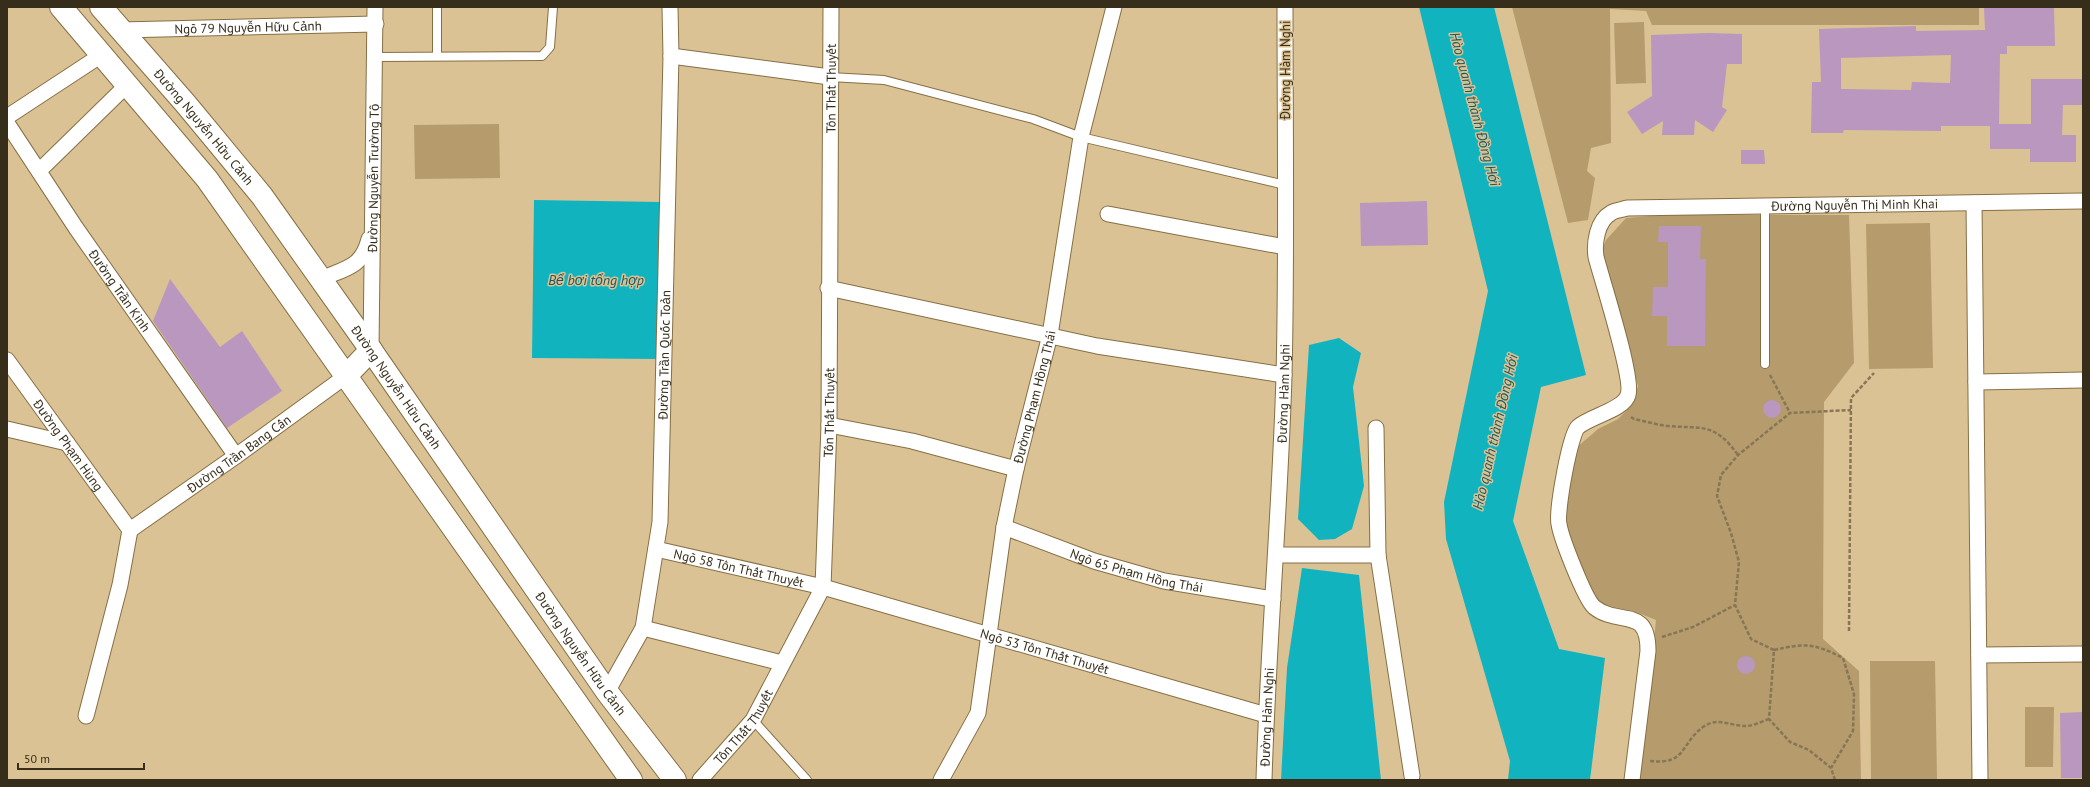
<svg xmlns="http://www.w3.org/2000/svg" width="2090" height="787" font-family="'PT Sans',sans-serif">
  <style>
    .green { fill: #b69c6c }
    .water { fill: #11b3be }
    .building { fill: #b997be; fill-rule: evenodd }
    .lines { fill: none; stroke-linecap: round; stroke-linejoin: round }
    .lane-casing { stroke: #866f44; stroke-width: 10 }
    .street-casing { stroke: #866f44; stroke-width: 17 }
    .secondary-casing { stroke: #866f44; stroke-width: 24 }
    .path { stroke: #877656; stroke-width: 2.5; stroke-dasharray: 4 2; stroke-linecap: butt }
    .lane { stroke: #fff; stroke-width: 8 }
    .street { stroke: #fff; stroke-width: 15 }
    .secondary { stroke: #fff; stroke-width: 22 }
    .labels { text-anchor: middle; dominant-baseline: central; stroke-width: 3; stroke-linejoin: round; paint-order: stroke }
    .street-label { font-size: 13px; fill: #362d1a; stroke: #dbc294 }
    .water-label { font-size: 14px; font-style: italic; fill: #1d565b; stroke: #dbc294 }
  </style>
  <rect width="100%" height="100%" fill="#dbc294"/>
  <path class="green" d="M1512,7H1979V25H1652L1646,11L1610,9L1611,143L1591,148L1587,171L1595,178L1588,220L1568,223Z
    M1644,22L1646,83L1616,84L1614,23Z
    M499,124L500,178L415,179L414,125Z
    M1660,215H1849L1854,363L1824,402L1823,639L1859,671L1861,780H1639L1656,620L1636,612L1611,609L1598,601L1586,584L1564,522L1576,448L1598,429L1618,419L1632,405L1638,386L1600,255L1606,240L1626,218Z
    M1930,223L1933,368L1869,369L1866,224Z
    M1870,661H1935L1937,780H1871Z
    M2025,707H2054L2053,767H2025Z"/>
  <path class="water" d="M1419,7H1494L1586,375L1541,387L1513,521L1559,649L1605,658L1590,780H1508L1510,761L1446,539L1444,502L1488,291Z
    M534,200L661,202L659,359L532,358Z
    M1339,338L1361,353L1353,387L1364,486L1352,529L1335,539L1319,540L1298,519L1309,345Z
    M1302,568L1359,575L1381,780H1281L1287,668Z"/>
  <path class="building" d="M1984,7H2054L2055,46H2007V54H2000L1999,124H2031V79H2082V105H2063L2062,135H2076V162H2030V149H1990V126H1941V131L1844,130L1843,133H1811L1812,82H1821L1819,29L1916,26V31L1985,30ZM1951,55L1950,83L1912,82L1911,90L1841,89V58Z
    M1709,33L1742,34V64H1727L1722,107L1727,110L1713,132L1695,120L1694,135H1662L1663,121L1642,134L1627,112L1652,96L1651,35Z
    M1741,150H1764L1765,164H1741Z
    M1427,201L1428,245L1361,246L1360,203Z
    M1659,226H1701L1700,259H1706L1705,346H1667V316H1652L1653,287H1668V242H1658Z
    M170,279L220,347L242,331L282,391L227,428L153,321Z
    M1763 409a9 9 0 1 1 18 0a9 9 0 1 1-18 0Z
    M1737 665a9 9 0 1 1 18 0a9 9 0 1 1-18 0Z
    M2083,712V778H2061L2060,713Z"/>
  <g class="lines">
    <defs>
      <path id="lane" d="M437,7V56
        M376,57L542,56L550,47L553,7
        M830,77L884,80L1033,119L1081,137L1285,185
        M1765,364V206
        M753,720L807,780"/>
      <g id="street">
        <path id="s1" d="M121,30L376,24"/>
        <path d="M671,56L830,77"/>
        <path d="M7,117L103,54"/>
        <path id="s2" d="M7,123L76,228L236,456"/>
        <path d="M39,171L128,84"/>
        <path d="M1974,203L1980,780"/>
        <path d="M1108,214L1285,247"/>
        <path d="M321,279C345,268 362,268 369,239"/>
        <path d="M828,288L1097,346L1284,375"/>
        <path id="s3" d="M371,350L375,7"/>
        <path id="s4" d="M7,360L130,530"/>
        <path d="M1976,382L2083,380"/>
        <path d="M829,425L912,441L1016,469"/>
        <path d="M1376,428L1378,555"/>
        <path d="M7,429L67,443"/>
        <path id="s5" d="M1004,527L1094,561L1164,581L1273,599"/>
        <path id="s6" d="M130,530L236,456L346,376"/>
        <path id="s7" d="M656,549L823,587L1266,715"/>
        <path d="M1277,555H1378L1412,776"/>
        <path d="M643,628L782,663"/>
        <path d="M1979,655L2083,654"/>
        <path id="s8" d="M607,692L643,628L660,522L671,56L670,7"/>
        <path d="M86,716L120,585L130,530"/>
        <path id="s9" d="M700,780L753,720L823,587L829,425L831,7"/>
        <path id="s10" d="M941,780L978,713L1004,527L1016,469L1050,335L1081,137L1114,7"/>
        <path id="s11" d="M1264,780C1268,645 1280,511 1284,376C1287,253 1285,130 1285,7"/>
        <path id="s12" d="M1632,780L1648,651C1648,605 1619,627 1594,607C1585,599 1561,538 1559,524C1556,512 1570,434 1578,427C1590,416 1624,410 1628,395C1634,379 1602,280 1596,257C1594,243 1597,221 1611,213C1615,210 1622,210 1627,208L2083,201"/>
      </g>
      <g id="secondary">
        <path d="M61,7L207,179L631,780"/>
        <path id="s13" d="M101,7L185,103L262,196L371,350L607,692L675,780"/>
        <path d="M346,376L371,350"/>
      </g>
    </defs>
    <use href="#lane" class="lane-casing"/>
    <use href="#street" class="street-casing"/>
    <use href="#secondary" class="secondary-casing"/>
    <path class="path" d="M1770,375L1790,413
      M1631,417L1634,419C1645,421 1657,425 1668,426C1703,429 1714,422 1738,455
      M1849,631L1851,398L1874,373
      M1662,637L1693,627L1735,605
      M1774,650C1805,643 1814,643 1843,658L1854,694L1853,731L1831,768
      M1650,761C1687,765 1680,744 1703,727C1718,716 1732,727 1748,726C1755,725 1763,721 1769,719
      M1835,780L1831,768L1809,750L1790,742L1769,719L1774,650L1751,639L1735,605L1739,562L1731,533L1717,496L1721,475L1738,455L1790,413L1851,410"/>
    <use href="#lane" class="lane"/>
    <use href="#street" class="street"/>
    <use href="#secondary" class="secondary"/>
  </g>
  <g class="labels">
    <g class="street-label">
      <text stroke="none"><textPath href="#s1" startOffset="127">Ngõ 79 Nguyễn Hữu Cảnh</textPath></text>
      <text transform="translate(1285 70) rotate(-90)">Đường Hàm Nghi</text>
      <text stroke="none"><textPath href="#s9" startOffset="729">Tôn Thất Thuyết</textPath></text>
      <text stroke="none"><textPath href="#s13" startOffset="158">Đường Nguyễn Hữu Cảnh</textPath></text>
      <text stroke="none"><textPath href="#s3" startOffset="172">Đường Nguyễn Trường Tộ</textPath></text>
      <text stroke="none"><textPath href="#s12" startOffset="895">Đường Nguyễn Thị Minh Khai</textPath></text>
      <text stroke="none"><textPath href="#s2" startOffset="202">Đường Trần Kinh</textPath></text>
      <text stroke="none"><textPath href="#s8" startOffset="348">Đường Trần Quốc Toản</textPath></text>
      <text stroke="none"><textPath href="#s13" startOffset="482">Đường Nguyễn Hữu Cảnh</textPath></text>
      <text stroke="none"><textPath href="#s11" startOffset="387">Đường Hàm Nghi</textPath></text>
      <text stroke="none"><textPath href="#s10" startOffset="398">Đường Phạm Hồng Thái</textPath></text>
      <text stroke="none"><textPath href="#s9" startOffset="405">Tôn Thất Thuyết</textPath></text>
      <text stroke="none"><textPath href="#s4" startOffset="105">Đường Phạm Hùng</textPath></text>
      <text stroke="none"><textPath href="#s6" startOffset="133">Đường Trần Bang Cấn</textPath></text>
      <text stroke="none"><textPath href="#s7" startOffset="85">Ngõ 58 Tôn Thất Thuyết</textPath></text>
      <text stroke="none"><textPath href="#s5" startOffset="140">Ngõ 65 Phạm Hồng Thái</textPath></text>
      <text stroke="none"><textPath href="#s7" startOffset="402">Ngõ 53 Tôn Thất Thuyết</textPath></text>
      <text stroke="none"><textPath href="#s13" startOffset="806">Đường Nguyễn Hữu Cảnh</textPath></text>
      <text stroke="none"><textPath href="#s11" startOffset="63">Đường Hàm Nghi</textPath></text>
      <text stroke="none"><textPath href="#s9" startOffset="69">Tôn Thất Thuyết</textPath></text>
    </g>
    <g class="water-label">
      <text transform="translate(1475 109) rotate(75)">Hào quanh thành Đồng Hới</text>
      <text x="596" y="280">Bể bơi tổng hợp</text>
      <text transform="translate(1495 432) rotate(-77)">Hào quanh thành Đồng Hới</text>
    </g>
  </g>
  <rect width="2090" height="787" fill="none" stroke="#362d1a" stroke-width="16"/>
  <path d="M18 763v6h126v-6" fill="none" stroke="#362d1a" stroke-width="2"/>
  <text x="24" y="763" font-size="12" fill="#362d1a" stroke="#dbc294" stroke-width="3" paint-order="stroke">50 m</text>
</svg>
